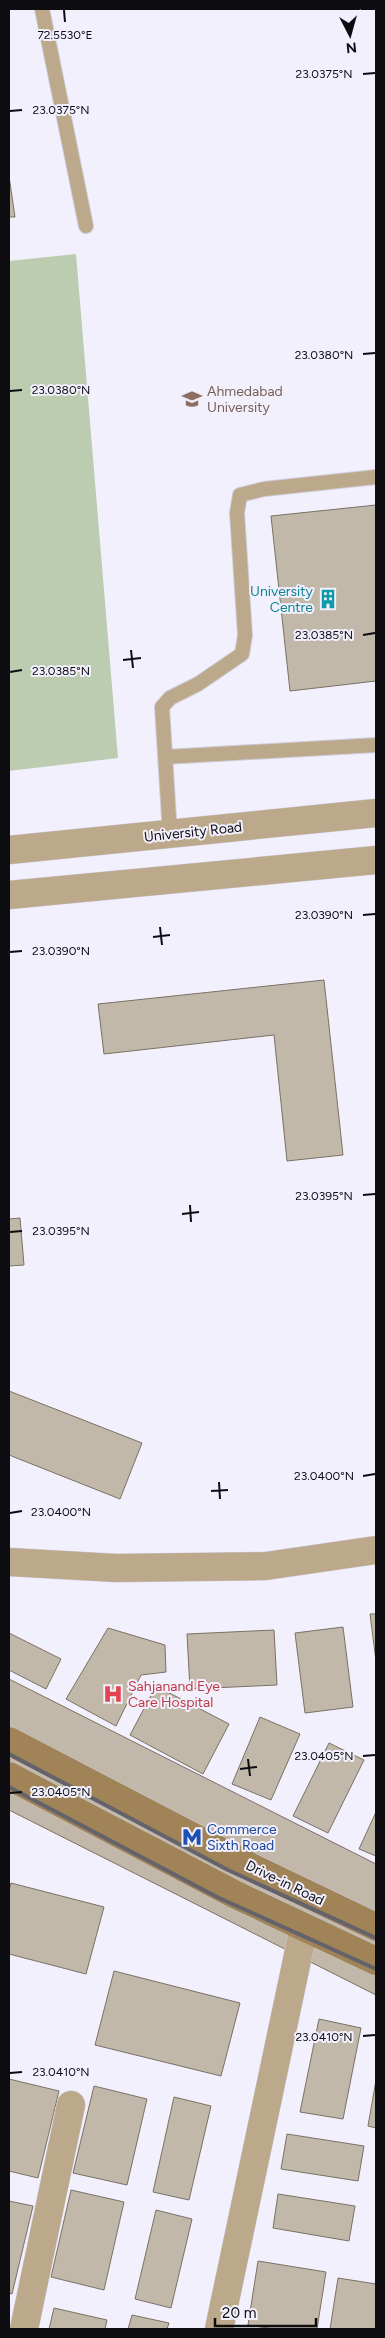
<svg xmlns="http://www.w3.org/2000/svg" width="385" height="2338" font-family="Figtree,sans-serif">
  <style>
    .green { fill: #bcccb1 }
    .building { fill: #c1b8aa; stroke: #7a7164 }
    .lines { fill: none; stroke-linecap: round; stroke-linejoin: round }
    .service-casing { stroke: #ceccd7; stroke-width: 16 }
    .minor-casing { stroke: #ceccd7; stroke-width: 29 }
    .tertiary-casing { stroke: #ceccd7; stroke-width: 29 }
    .secondary-casing { stroke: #ceccd7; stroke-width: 29 }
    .service { stroke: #bca88b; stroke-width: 14 }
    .minor { stroke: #bca88b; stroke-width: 28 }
    .tertiary { stroke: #bca88b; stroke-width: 28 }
    .secondary { stroke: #a08458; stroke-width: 28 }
    .rail { stroke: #64626a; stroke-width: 4 }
    .ticks { fill: none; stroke: #0d0c11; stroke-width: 2 }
    .labels { text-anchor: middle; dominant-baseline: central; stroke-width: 4; stroke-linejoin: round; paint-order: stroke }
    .education-label { font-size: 14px; fill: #785e54; stroke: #f3f0fd; text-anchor: start }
    .culture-label { font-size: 14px; fill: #0d838f; stroke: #f3f0fd; text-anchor: end }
    .street-label { font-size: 14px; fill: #0d0c11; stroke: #f3f0fd }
    .health-label { font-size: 14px; fill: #be3a42; stroke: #f3f0fd; text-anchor: start }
    .transit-label { font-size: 14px; fill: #164399; stroke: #f3f0fd; text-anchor: start }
    .ticks-label { font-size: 12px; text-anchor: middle; fill: #0d0c11; stroke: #f3f0fd; stroke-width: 4; stroke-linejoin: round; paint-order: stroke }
  </style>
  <rect width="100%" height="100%" fill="#f3f0fd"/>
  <path class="green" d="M76,254L118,758L9,771V261Z"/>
  <path class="building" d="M9,176L15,217H9Z
    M376,505V681L290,691L271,516Z
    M324,980L343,1155L287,1161L274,1035L104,1054L98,1004Z
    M20,1218L24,1265L9,1266V1219Z
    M9,1391L142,1443L120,1499L9,1455Z
    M370,1614H376V1661Z
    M343,1627L353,1707L305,1713L295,1633Z
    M108,1628L165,1645L166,1672L141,1675L116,1726L66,1699Z
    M274,1630L277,1685L190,1689L187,1634Z
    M9,1633L61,1659L46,1689L9,1670Z
    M9,1679L376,1864V1995L9,1810Z
    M156,1686L229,1724L203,1774L130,1735Z
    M260,1717L300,1734L271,1800L232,1784Z
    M329,1743L364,1760L328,1833L293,1816Z
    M376,1812V1856L359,1849Z
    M11,1883L104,1907L86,1974L9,1954V1890Z
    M114,1971L240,2003L221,2076L95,2045Z
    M319,2019L361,2028L343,2119L300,2112Z
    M9,2079L59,2091L38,2178L9,2171Z
    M376,2080V2128L368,2126Z
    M94,2086L147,2099L127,2185L73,2173Z
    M174,2097L211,2106L189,2200L153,2192Z
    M287,2134L364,2146L358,2181L281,2169Z
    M71,2190L124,2202L104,2290L51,2277Z
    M278,2194L355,2206L349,2241L273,2228Z
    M9,2201L33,2206L12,2294L9,2293Z
    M156,2210L192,2219L171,2308L135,2299Z
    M258,2261L326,2272L317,2329H274L248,2325Z
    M338,2278L376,2284V2329H330Z
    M54,2308L107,2320L105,2329H49Z
    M132,2315L169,2323L167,2329H128Z"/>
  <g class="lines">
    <defs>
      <path id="service" d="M42,9L86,226
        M165,757L376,745
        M170,834L162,707L170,698L198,684L242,654L245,635L237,513L240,495L264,489L376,477"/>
      <path id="minor" d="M9,1562L116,1568L266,1566L376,1550
        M24,2329L71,2105
        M219,2329L304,1927"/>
      <path id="tertiary" d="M9,850L376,813
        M9,895L376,860"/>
      <path id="secondary" d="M9,1741L249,1866L376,1927
        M9,1776L234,1894L376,1961"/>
    </defs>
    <use href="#service" class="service-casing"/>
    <use href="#minor" class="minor-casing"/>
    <use href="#tertiary" class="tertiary-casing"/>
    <use href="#secondary" class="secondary-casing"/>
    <use href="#service" class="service"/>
    <use href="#minor" class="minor"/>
    <use href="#tertiary" class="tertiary"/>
    <use href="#secondary" class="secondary"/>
    <path class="rail" d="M9,1754L228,1870L376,1938
      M9,1787L217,1897L376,1969"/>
  </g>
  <path class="ticks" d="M64,10L65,22M363,74L375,73M10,111L22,110M363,354L375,353M10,391L22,390M363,635L375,633M131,650L133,668M123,660L141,658M10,672L22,670M363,915L375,914M160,927L162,945M153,937L170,935M10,952L22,951M363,1195L375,1194M190,1205L191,1222M182,1214L199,1212M10,1232L22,1231M363,1476L375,1474M219,1482L220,1499M211,1491L228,1490M10,1513L22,1511M363,1756L375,1755M248,1759L250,1776M240,1769L257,1767M10,1793L22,1792M363,2036L375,2035M10,2073L22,2072"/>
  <defs>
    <symbol id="university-bare" viewBox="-9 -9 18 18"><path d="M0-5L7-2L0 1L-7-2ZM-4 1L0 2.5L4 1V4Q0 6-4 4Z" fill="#8d6e63" stroke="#f3f0fd" stroke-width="2.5" paint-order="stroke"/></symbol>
    <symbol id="building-bare" viewBox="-9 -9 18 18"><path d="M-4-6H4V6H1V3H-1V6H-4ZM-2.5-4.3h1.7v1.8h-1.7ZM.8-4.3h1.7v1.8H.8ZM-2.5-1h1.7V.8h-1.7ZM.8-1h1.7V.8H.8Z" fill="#0f9aa8" stroke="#f3f0fd" stroke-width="2.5" paint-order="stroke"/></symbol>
    <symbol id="hospital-bare" viewBox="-9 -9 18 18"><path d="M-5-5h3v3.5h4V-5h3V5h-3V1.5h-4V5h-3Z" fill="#e0444e" stroke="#f3f0fd" stroke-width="2.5" paint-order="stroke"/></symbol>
    <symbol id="metro-bare" viewBox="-9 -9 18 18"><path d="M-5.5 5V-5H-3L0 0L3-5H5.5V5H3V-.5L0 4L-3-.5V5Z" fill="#1a4fb4" stroke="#f3f0fd" stroke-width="2.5" paint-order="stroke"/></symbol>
  </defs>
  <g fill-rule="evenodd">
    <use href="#university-bare" x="178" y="385" width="28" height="28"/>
    <use href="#building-bare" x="314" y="585" width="28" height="28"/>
    <use href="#hospital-bare" x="99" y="1680" width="28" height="28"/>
    <use href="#metro-bare" x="178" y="1823" width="28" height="28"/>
  </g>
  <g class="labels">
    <g class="education-label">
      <text x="207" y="391">Ahmedabad<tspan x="207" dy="16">University</tspan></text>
    </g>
    <g class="culture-label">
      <text x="313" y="591">University<tspan x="313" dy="16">Centre</tspan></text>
    </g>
    <g class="street-label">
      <text transform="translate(193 832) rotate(-6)">University Road</text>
      <text transform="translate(285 1883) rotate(26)">Drive-in Road</text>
    </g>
    <g class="health-label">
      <text x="128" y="1686">Sahjanand Eye<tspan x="128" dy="16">Care Hospital</tspan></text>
    </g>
    <g class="transit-label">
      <text x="207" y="1829">Commerce<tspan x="207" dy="16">Sixth Road</tspan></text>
    </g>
  </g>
  <g class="ticks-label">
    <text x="65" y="39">72.5530°E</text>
    <text x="324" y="78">23.0375°N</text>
    <text x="61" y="114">23.0375°N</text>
    <text x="324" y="359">23.0380°N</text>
    <text x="61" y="394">23.0380°N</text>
    <text x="324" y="639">23.0385°N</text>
    <text x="61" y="675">23.0385°N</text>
    <text x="324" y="919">23.0390°N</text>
    <text x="61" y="955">23.0390°N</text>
    <text x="324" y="1200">23.0395°N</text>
    <text x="61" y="1235">23.0395°N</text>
    <text x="324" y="1480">23.0400°N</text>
    <text x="61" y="1516">23.0400°N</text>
    <text x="324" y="1760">23.0405°N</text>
    <text x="61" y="1796">23.0405°N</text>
    <text x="324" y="2041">23.0410°N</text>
    <text x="61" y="2076">23.0410°N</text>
  </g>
  <rect width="385" height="2338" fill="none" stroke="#0d0c11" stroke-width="20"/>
  <g transform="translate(350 35) rotate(174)" stroke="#f3f0fd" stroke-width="4" paint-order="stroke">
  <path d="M0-4L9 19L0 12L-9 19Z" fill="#0d0c11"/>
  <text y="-8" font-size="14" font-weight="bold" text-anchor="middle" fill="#0d0c11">N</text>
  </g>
  <path d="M215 2318v8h101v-8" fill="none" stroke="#0d0c11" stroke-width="2.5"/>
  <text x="222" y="2318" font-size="15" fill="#0d0c11" stroke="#f3f0fd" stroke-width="4" paint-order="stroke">20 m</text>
</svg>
